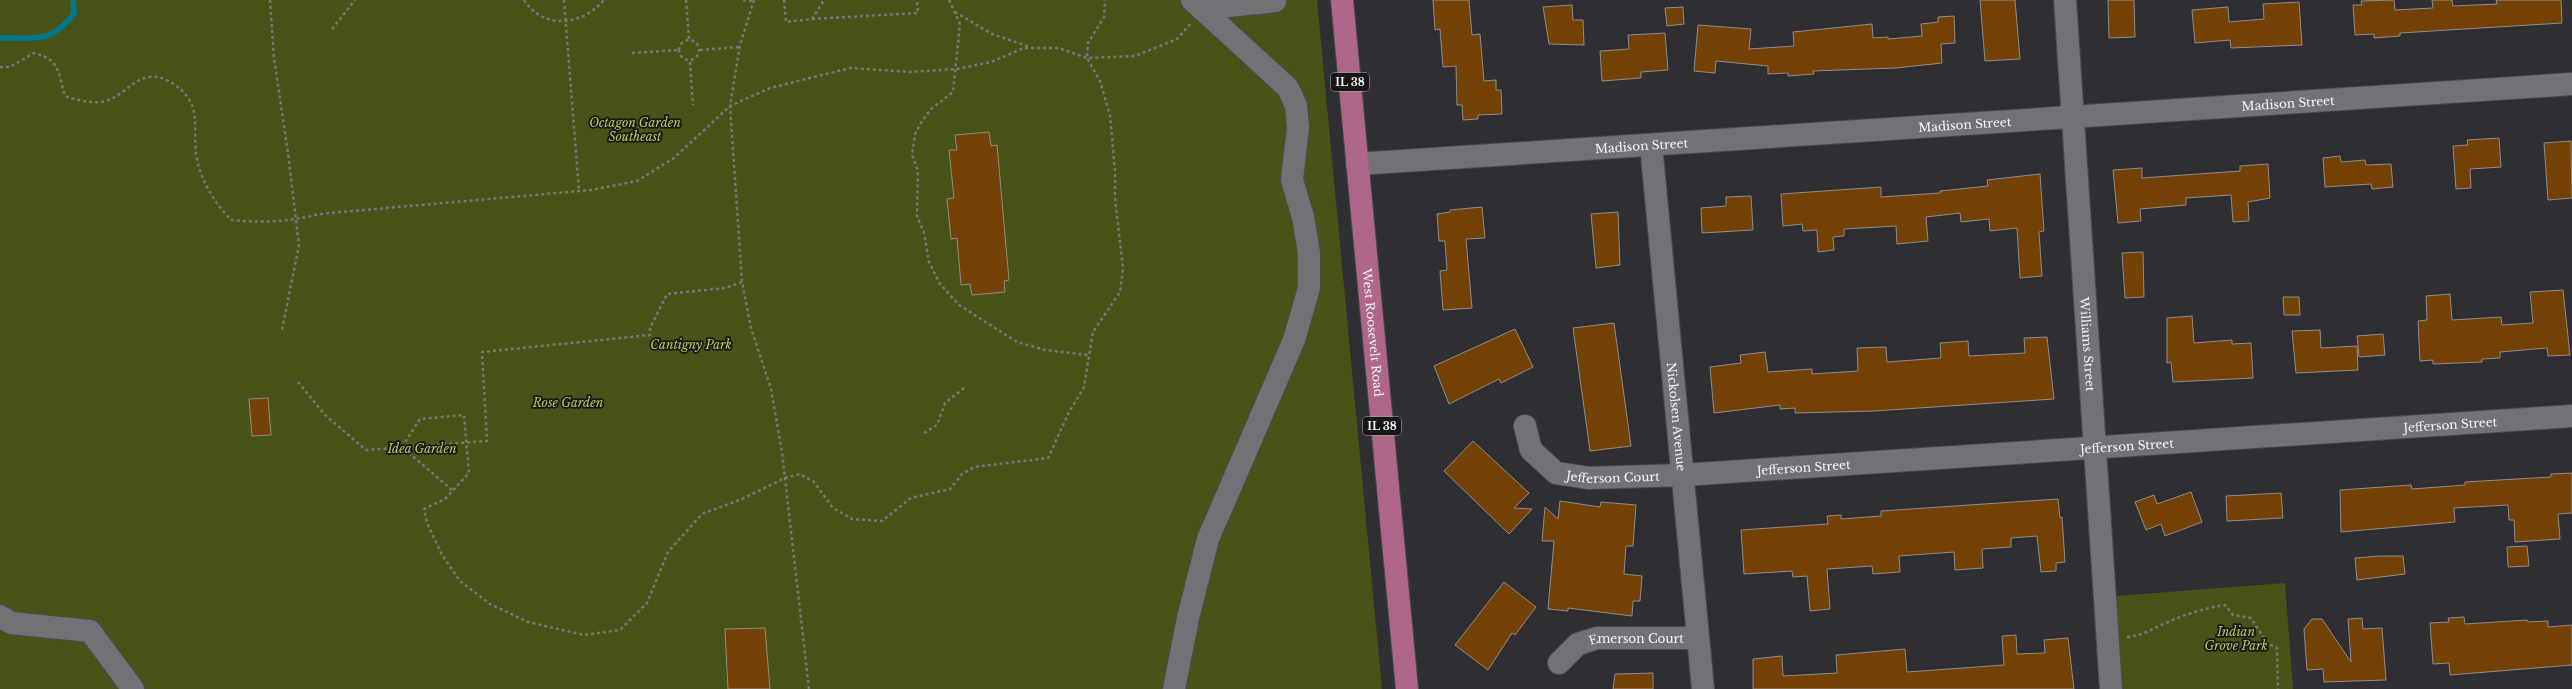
<svg xmlns="http://www.w3.org/2000/svg" width="2572" height="689" font-family="'Libre Baskerville',serif">
  <style>
    .green { fill: #485317 }
    .lines { fill: none; stroke-linecap: round; stroke-linejoin: round }
    .stream { stroke: #00788f; stroke-width: 5.5 }
    .building { fill: #744207; stroke: #918d89 }
    .minor-casing { stroke: #4c4b4f; stroke-width: 24 }
    .major-casing { stroke: #4c4b4f; stroke-width: 24 }
    .path { stroke: #777679; stroke-width: 2.5; stroke-dasharray: 3 3; stroke-linecap: butt }
    .minor { stroke: #737176; stroke-width: 22 }
    .major { stroke: #ae6689; stroke-width: 22 }
    .labels { text-anchor: middle; dominant-baseline: central; stroke-width: 3.5; stroke-linejoin: round; paint-order: stroke }
    .shield { fill: #171618; stroke: #b2b1b3; stroke-width: 1 }
    .shield-label { font-size: 11px; font-weight: bold; fill: #f4f3f6 }
    .street-label { font-size: 12px; fill: #f4f3f6; stroke: #171618 }
    .park-label { font-size: 12px; font-style: italic; fill: #b5ce56; stroke: #171618 }
  </style>
  <rect width="100%" height="100%" fill="#2f2e32"/>
  <path class="green" d="M0,0H1317L1382,689H0Z
    M2285,583L2293,689H2122L2116,596Z"/>
  <g class="lines">
    <path class="stream" d="M0,38C35,37 49,45 74,14L73,0"/>
  </g>
  <path class="building" d="M1433,0H1469L1472,35L1480,34L1484,81L1496,80V90H1501L1502,114L1478,115V119L1463,120L1462,105H1457L1456,66L1443,67L1440,29L1435,30Z
    M1980,0H2015L2020,59L1985,61Z
    M2108,0H2134L2135,37L2109,38Z
    M2394,0L2395,10L2433,8L2432,0H2452L2453,6L2497,4L2496,0H2561L2562,23L2400,33V36L2374,38V34L2355,35L2353,5H2362L2361,1Z
    M2299,2L2302,45L2231,48L2230,40L2195,43L2192,10L2228,7L2229,22L2264,19L2263,4Z
    M1572,5L1573,20H1583L1584,45L1549,44L1543,7Z
    M1683,7L1684,24L1667,26L1665,8Z
    M1954,16L1955,43L1941,44L1942,63L1896,68L1813,71L1814,74L1788,76V73L1768,74V66L1716,61L1715,73L1694,71L1698,25L1751,29L1749,49L1794,46L1793,32L1872,24L1873,38L1888,37V39L1922,36L1921,24L1938,22V17Z
    M1665,33L1668,70L1641,72V78L1602,81L1600,51L1629,49L1628,35Z
    M989,132L991,146L997,145L1009,280L1004,281L1005,292L972,295L970,284L961,285L957,238L951,239L947,199L954,198L949,150H957L955,135Z
    M2499,138L2501,167L2470,169L2471,188L2456,189L2453,146L2468,145L2467,140Z
    M2571,141L2572,198L2548,200L2544,143Z
    M2340,156L2341,162L2365,160L2366,165L2391,164L2393,187L2372,189L2371,184L2325,187L2323,158Z
    M2268,164L2270,198L2248,202L2249,221L2233,222L2231,195L2186,198V205L2140,209L2141,221L2118,223L2113,170L2142,168V178L2240,171V166Z
    M2040,174L2044,231L2039,232L2042,276L2020,278L2017,228L1990,231L1989,219L1961,222L1960,213L1926,217L1928,241L1897,244L1896,226L1844,229V236L1833,237L1834,250L1818,252L1817,230L1803,231L1802,224L1783,226L1781,194L1881,187V197L1940,193V191L1988,186L1987,180Z
    M1751,196L1753,230L1702,233L1701,208L1726,206V197Z
    M1482,207L1485,238L1466,239L1472,308L1443,310L1440,271L1447,270L1445,241H1439L1437,214L1450,212V210Z
    M1618,212L1620,265L1596,268L1591,214Z
    M2143,252L2144,297L2125,298L2122,253Z
    M2563,290L2570,355L2548,356L2547,348L2500,352V358L2482,359V362L2433,364V360L2420,361L2418,321L2427,320L2426,296L2450,294L2452,320L2501,317L2502,325L2533,323L2530,292Z
    M2283,297H2299L2300,315H2284Z
    M2192,316L2194,343L2232,340V344L2251,343L2253,378L2173,382L2171,362L2167,363V318Z
    M1614,323L1631,446L1590,451L1573,328Z
    M1515,329L1533,367L1501,383L1499,379L1449,404L1434,366Z
    M2320,330L2321,348L2357,346L2358,370L2296,373L2292,331Z
    M2383,334L2385,355L2359,357L2357,336Z
    M2047,337L2054,399L1874,411L1795,413V408L1780,409V405L1714,413L1710,367L1741,363L1740,355L1765,352L1768,372L1812,369V374L1858,371L1857,348L1886,347L1887,362L1941,358L1940,343L1968,341L1969,356L2025,353L2024,338Z
    M268,398L271,435L252,436L249,399Z
    M1473,441L1529,493L1514,508L1532,509L1509,534L1444,471Z
    M2572,473V513L2558,514L2560,539L2515,542L2514,520H2509L2508,505L2454,508L2455,522L2341,532L2340,490L2411,485L2412,489L2465,485V482L2551,477V474Z
    M2191,492L2202,522L2165,536L2161,524L2146,530L2135,502L2154,495L2157,504Z
    M2281,493L2283,518L2227,521L2226,496Z
    M2058,499L2060,518L2062,517L2065,562L2056,563V571L2041,572L2037,536L2011,538V547L1982,549L1983,568L1955,570L1954,552L1899,556L1900,572L1873,574L1872,566L1827,569L1830,609L1810,611L1807,576L1793,577L1792,571L1744,574L1741,530L1828,524L1827,516L1841,515V519L1881,516V511Z
    M1560,501L1600,507L1601,502L1636,505L1633,546H1626L1624,574L1642,576L1640,601H1633L1632,616L1568,608V611L1548,609L1554,541H1542L1545,507L1558,519Z
    M2527,546L2529,566L2508,567L2507,547Z
    M2379,556H2403L2405,574L2357,580L2355,558Z
    M1504,582L1536,607L1515,635L1512,633L1488,670L1455,645Z
    M2464,617L2465,624L2527,620L2528,622L2548,621V627L2572,625V665L2450,675L2449,663L2433,664L2430,623L2449,622L2448,618Z
    M2362,618L2363,629L2382,628L2386,680L2324,682L2323,669L2307,670L2304,629L2312,619H2322L2351,662L2348,619Z
    M765,628L770,689H728L725,629Z
    M2016,635L2017,654L2045,653L2044,640L2068,638L2074,689H1753V659L1782,656L1783,676L1837,673L1836,655L1905,649L1907,672L2004,665L2002,636Z
    M1653,673V689H1613L1615,674Z"/>
  <g class="lines">
    <defs>
      <g id="minor">
        <path id="s1" d="M2065,0L2111,689"/>
        <path d="M1201,9L1275,1"/>
        <path id="s2" d="M1651,145L1703,689"/>
        <path id="s3" d="M1357,164L2572,84"/>
        <path id="s4" d="M1525,426L1531,450L1556,473L1589,478L1682,475L2572,416"/>
        <path d="M0,616L11,623L90,631L133,689"/>
        <path id="s5" d="M1559,663L1578,644L1597,638H1698"/>
        <path d="M1174,689L1188,618L1208,539L1294,340L1309,288V253L1303,217L1292,180L1298,127L1296,106L1288,88L1192,0"/>
      </g>
      <g id="major">
        <path id="s6" d="M1342,0L1407,689"/>
      </g>
    </defs>
    <use href="#minor" class="minor-casing"/>
    <use href="#major" class="major-casing"/>
    <path class="path" d="M270,0L274,58L288,153L299,245L282,330
      M524,0C544,31 583,25 604,0
      M564,0L579,191
      M686,0L689,39
      M743,0L753,1
      M754,0L740,45L730,106L742,282L751,328L771,389L782,452L809,689
      M784,0L786,22L812,19L824,0
      M949,0L960,24L953,92L931,109L922,121L915,134L912,155L918,171L917,216L924,233L929,262L940,284L959,305L1017,342L1045,350L1088,355
      M955,12L992,34L1030,47
      M812,19L918,13L917,0
      M332,29L355,0
      M679 50a10 10 0 1 1 20 0a10 10 0 1 1-20 0Z
      M700,50L739,47
      M632,53L678,50
      M690,62L693,105
      M0,67H10L34,53C60,59 58,73 65,96C76,100 88,103 101,102C127,99 140,60 175,85C205,106 191,130 197,160C202,183 215,203 231,220C261,223 290,222 319,214L591,190L637,181L674,158L730,106L770,88L850,68L910,72L957,69L991,62L1024,48H1059L1087,58L1135,56L1177,39L1190,24
      M298,382L325,415L366,450L487,441L482,352L650,335V328L667,294L725,288L742,282
      M924,433L937,425L945,403L965,387
      M452,490L402,447L420,419L464,415L469,473L445,499L424,509L427,523L442,555L460,581L490,604L528,622L584,635L620,630L647,603L668,552L702,514L742,499L785,478L800,474L814,482L833,508L852,519L882,521L911,498L950,489L962,474L974,467L1048,458L1068,414L1084,387L1093,332L1120,292L1123,269L1115,198V171L1110,115L1100,81L1087,58L1088,43L1104,17L1105,0
      M2127,637C2143,636 2153,628 2168,622C2186,614 2205,608 2225,605L2233,615L2251,618L2267,643L2277,648L2278,689"/>
    <use href="#minor" class="minor"/>
    <use href="#major" class="major"/>
  </g>
  <g class="labels">
    <g class="shield">
      <rect x="1331" y="73" width="38" height="18" rx="3"/>
      <rect x="1363" y="417" width="38" height="18" rx="3"/>
    </g>
    <g class="shield-label">
      <text x="1350" y="82">IL 38</text>
      <text x="1382" y="426">IL 38</text>
    </g>
    <g class="street-label">
      <text stroke="none"><textPath href="#s3" startOffset="933">Madison Street</textPath></text>
      <text stroke="none"><textPath href="#s3" startOffset="609">Madison Street</textPath></text>
      <text stroke="none"><textPath href="#s3" startOffset="285">Madison Street</textPath></text>
      <text stroke="none"><textPath href="#s6" startOffset="334">West Roosevelt Road</textPath></text>
      <text stroke="none"><textPath href="#s1" startOffset="345">Williams Street</textPath></text>
      <text stroke="none"><textPath href="#s2" startOffset="273">Nickolsen Avenue</textPath></text>
      <text stroke="none"><textPath href="#s4" startOffset="955">Jefferson Street</textPath></text>
      <text stroke="none"><textPath href="#s4" startOffset="631">Jefferson Street</textPath></text>
      <text stroke="none"><textPath href="#s4" startOffset="307">Jefferson Street</textPath></text>
      <text stroke="none"><textPath href="#s4" startOffset="116">Jefferson Court</textPath></text>
      <text stroke="none"><textPath href="#s5" startOffset="86">Emerson Court</textPath></text>
    </g>
    <g class="park-label">
      <text x="635" y="122">Octagon Garden<tspan x="635" dy="14">Southeast</tspan></text>
      <text x="691" y="344">Cantigny Park</text>
      <text x="568" y="402">Rose Garden</text>
      <text x="422" y="448">Idea Garden</text>
      <text x="2236" y="631">Indian<tspan x="2236" dy="14">Grove Park</tspan></text>
    </g>
  </g>
</svg>
